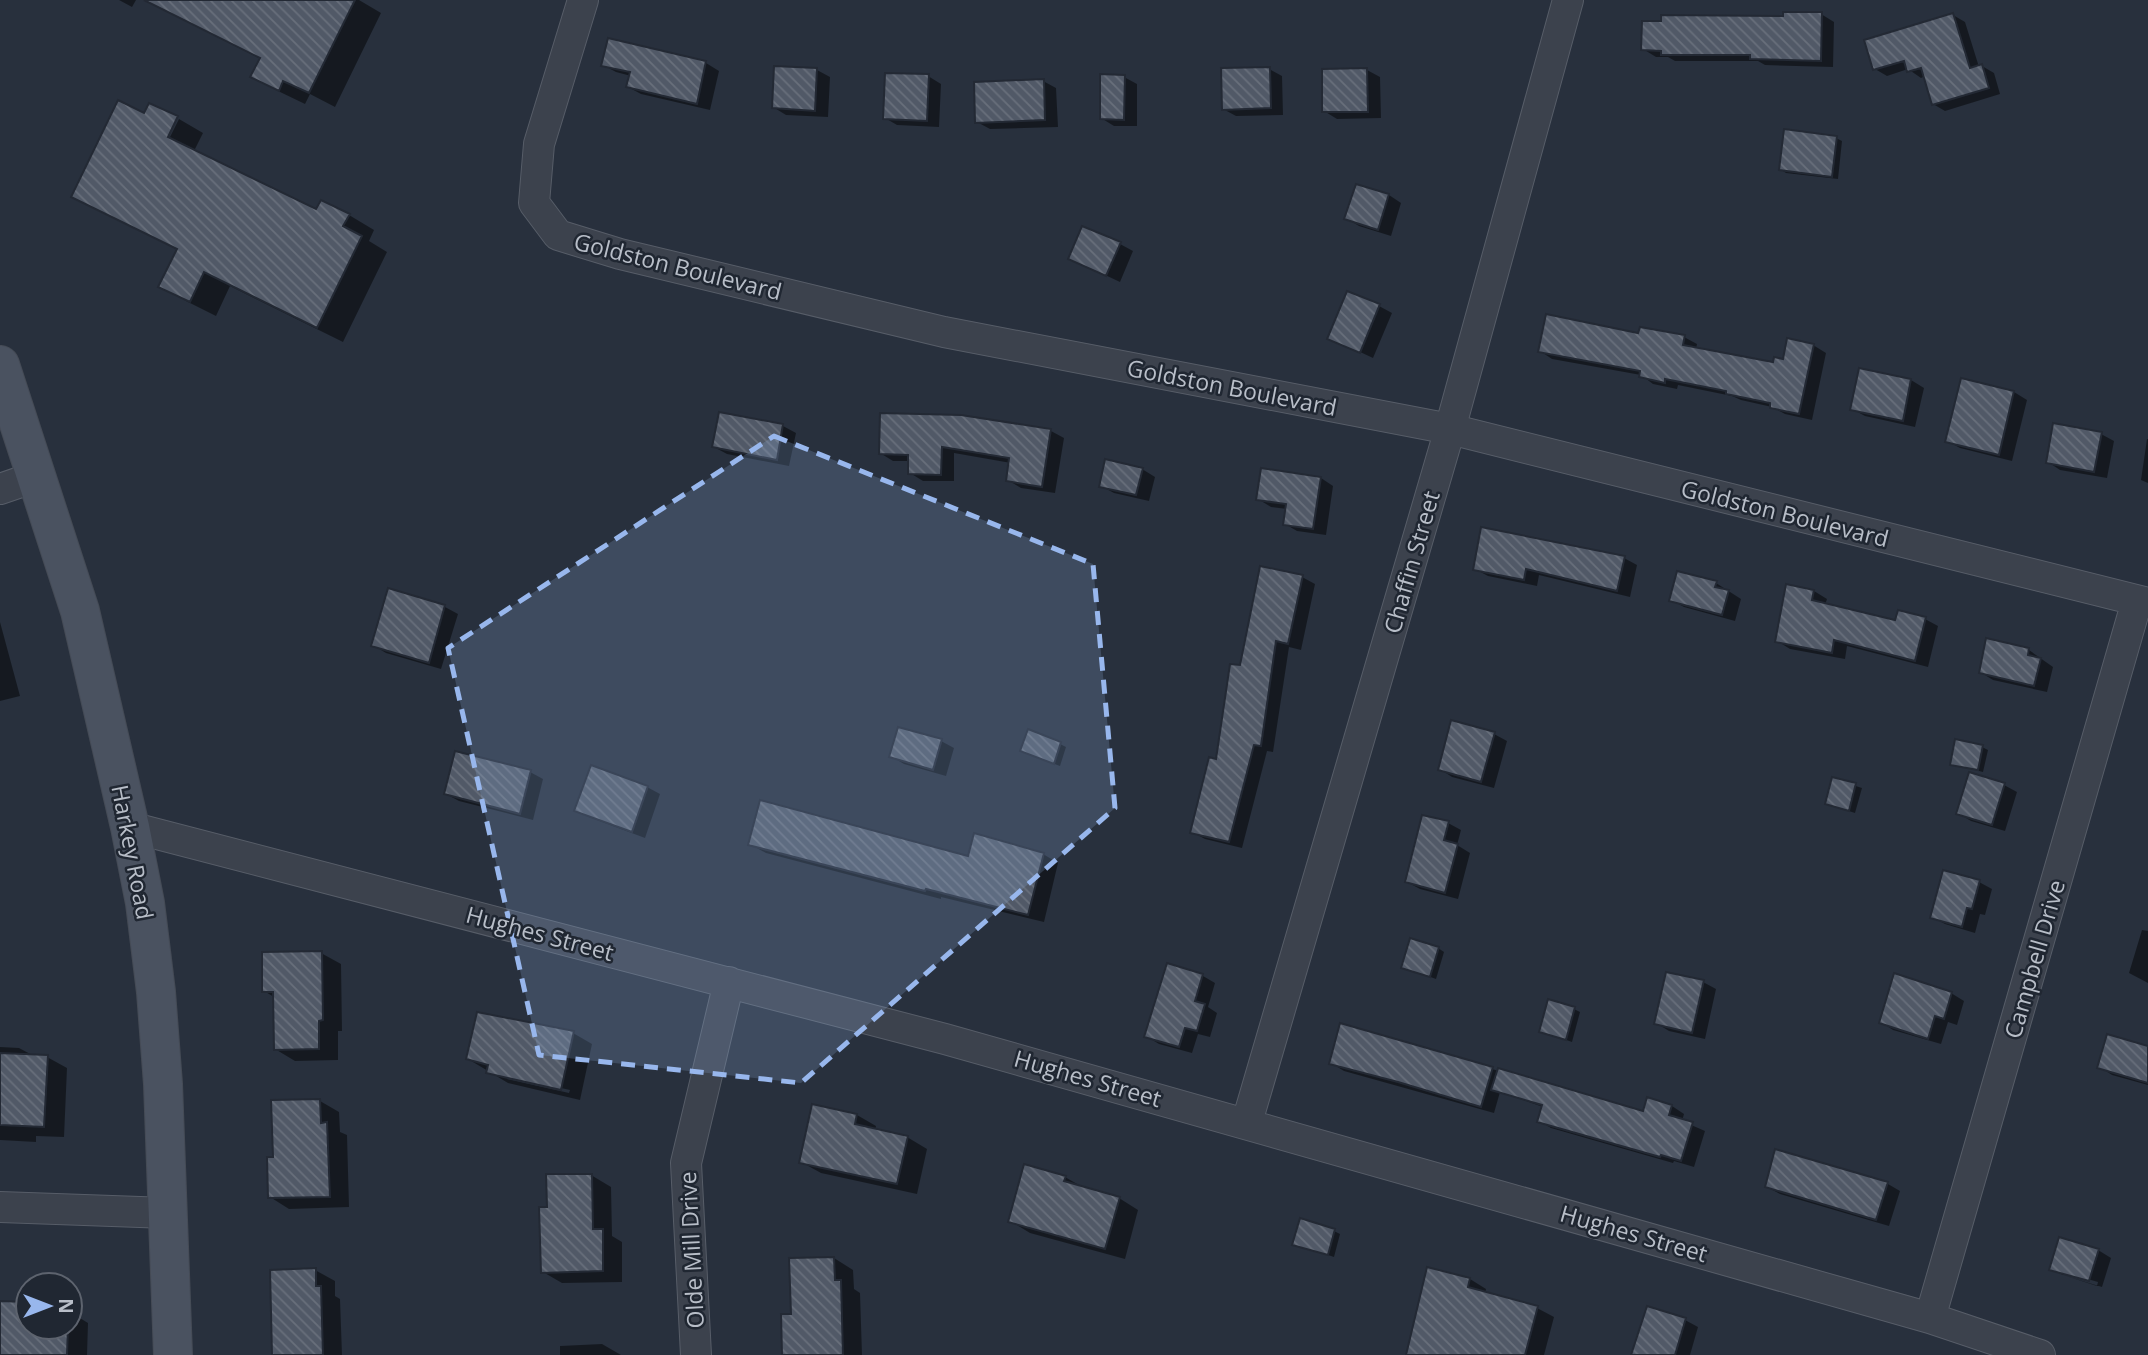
<svg xmlns="http://www.w3.org/2000/svg" width="2148" height="1355" font-family="'Open Sans',sans-serif">
  <style>
    .shadow { fill: #0007; fill-rule: evenodd }
    .building { fill: url(#building-back-hatch); stroke: #232934; stroke-width: 2 }
    .lines { fill: none; stroke-linecap: round; stroke-linejoin: round }
    .street-casing { stroke: #575d68; stroke-width: 32 }
    .secondary-casing { stroke: #454b56; stroke-width: 40 }
    .street { stroke: #3c424d; stroke-width: 30 }
    .secondary { stroke: #4a5260; stroke-width: 38 }
    .marked { fill: #98b7ed; fill-opacity: 0.2; stroke: #98b7ed; stroke-width: 5; stroke-dasharray: 14 9; stroke-linejoin: round }
    .labels { text-anchor: middle; dominant-baseline: central; stroke-width: 5; stroke-linejoin: round; paint-order: stroke }
    .street-label { font-size: 23px; fill: #b8bec8; stroke: #202732 }
  </style>
  <defs>
    <pattern id="building-back-hatch" width="6" height="6" patternUnits="userSpaceOnUse" patternTransform="scale(1.75)"><rect width="6" height="6" fill="#515967"/><path d="M-1 5l2 2M0 0l6 6M5-1l2 2" fill="none" stroke="#686f7b"/></pattern>
  </defs>
  <rect width="100%" height="100%" fill="#28303d"/>
  <path class="shadow" d="M119,0H136L132,7Z
    M144,0H359L381,13L335,107L310,94L305,104L278,91L252,76L261,59Z
    M1821,14L1834,22L1833,67L1765,65L1758,61H1675L1668,57H1656L1643,49L1784,18Z
    M1953,15L1965,22L1979,67L1982,66L1994,73L2000,94L1945,111L1933,104L1925,76L1921,78L1908,69L1887,76L1875,69Z
    M609,40L706,63L719,71L710,110L641,94L628,87L631,76L616,72L603,65Z
    M1269,69L1282,76L1283,115L1236,116L1223,109Z
    M817,70L830,77L828,117L786,115L773,107Z
    M1367,70L1380,77L1381,118L1337,119L1324,111Z
    M928,76L941,84L939,127L897,125L885,118Z
    M1124,77L1137,84V126H1114L1101,118Z
    M1043,81L1056,88L1058,127L990,129L977,122Z
    M179,119L203,133L194,151L317,211L349,215L374,230L369,241L387,252L343,342L230,286L216,316L186,301L161,286L178,250L73,196L163,144L166,145Z
    M1836,138L1842,141L1838,179L1786,173L1780,169Z
    M1357,186L1389,195L1401,203L1391,236L1359,226L1346,218Z
    M1120,244L1133,251L1120,282L1071,259Z
    M1379,306L1392,313L1373,358L1330,338Z
    M1640,336L1684,337L1697,344L1696,349L1774,364L1813,345L1826,353L1812,420L1785,414L1772,407L1741,400L1732,396L1678,385L1677,389L1653,384L1641,375L1552,359L1540,351Z
    M1911,380L1924,388L1915,427L1865,416L1852,409Z
    M1962,380L2014,392L2027,400L2012,461L1960,448L1947,441Z
    M961,417L1051,431L1064,438L1055,493L1021,488L1008,480L1011,463L954,453V481H923L910,473V461H893L880,453Z
    M783,426L796,433L789,466L727,454L714,447Z
    M2101,434L2114,441L2107,478L2060,470L2048,462Z
    M2147,439H2148V483L2141,480Z
    M1142,469L1155,477L1149,501L1114,493L1101,486Z
    M1321,478L1333,486L1326,535L1297,531L1285,524L1287,509L1271,507L1258,499Z
    M1624,558L1637,565L1630,597L1539,575L1537,586L1488,576L1475,569Z
    M1302,577L1315,584L1301,650L1289,647L1273,752L1267,751L1242,848L1205,839L1192,832L1218,761L1241,667Z
    M1716,583L1741,599L1735,621L1684,607L1671,600Z
    M1788,586L1814,591L1827,599L1825,605L1897,622L1925,619L1938,626L1928,667L1847,646L1845,659L1790,649L1777,641Z
    M389,590L445,607L458,614L441,669L386,653L373,645Z
    M0,622L20,696L0,701Z
    M2029,650L2053,667L2047,692L1993,680L1980,672Z
    M1494,734L1507,741L1494,788L1452,777L1440,769Z
    M941,741L954,748L946,776L904,764L891,756Z
    M1060,744L1066,747L1060,766L1028,754Z
    M1982,747L1988,750L1983,772L1952,764Z
    M530,772L543,779L533,820L459,801L446,794Z
    M1834,779L1862,788L1855,813L1827,804Z
    M2004,785L2017,792L2005,831L1971,821L1958,813Z
    M647,787L660,794L645,838L589,817L576,810Z
    M1448,823L1461,830L1457,845L1470,853L1458,899L1420,889L1407,882Z
    M750,844L970,858L1043,854L1058,863L1044,922L941,897V899L766,853Z
    M1979,882L1992,889L1985,915L1980,914L1975,933L1945,924L1932,917Z
    M2142,930L2148,931V983L2129,973Z
    M1438,948L1444,952L1436,979L1403,967Z
    M321,953L341,964L342,1031H338V1060L295,1061L275,1049L274,997L264,991Z
    M1168,965L1203,976L1215,983L1208,1007L1217,1013L1210,1037L1198,1034L1192,1053L1159,1044L1146,1036Z
    M1703,982L1716,989L1705,1039L1669,1031L1656,1023Z
    M1951,993L1964,1001L1957,1025L1948,1022L1941,1044L1893,1030L1881,1022Z
    M1574,1009L1580,1012L1572,1042L1541,1031Z
    M573,1033L592,1044L580,1100L508,1083L468,1059ZM507,1076L570,1090L569,1093L507,1079Z
    M0,1047L19,1048L34,1056L47,1057L67,1068L64,1137L36,1136V1142L0,1140Z
    M2148,1048V1085L2112,1075L2100,1067Z
    M1331,1063L1492,1069L1644,1113L1648,1099L1672,1106L1684,1114L1682,1121L1705,1131L1694,1167L1674,1161L1673,1163L1551,1128L1539,1121L1543,1107L1500,1092L1494,1113L1344,1071Z
    M320,1101L339,1112L340,1132L347,1135L349,1207L289,1209L270,1197L275,1158Z
    M857,1115L876,1126L875,1131L907,1137L927,1149L917,1194L821,1173L801,1162Z
    M1776,1151L1888,1184L1900,1191L1889,1226L1780,1194L1767,1187Z
    M591,1175L611,1187L612,1236L622,1242V1282L562,1283L543,1272L549,1209Z
    M1065,1177L1084,1188L1119,1198L1138,1210L1125,1259L1030,1233L1010,1221Z
    M1334,1231L1340,1234L1334,1257L1295,1244Z
    M2098,1250L2111,1258L2102,1287L2063,1275L2097,1286L2098,1282L2063,1272V1275L2051,1269Z
    M834,1258L853,1270L854,1289L860,1293L862,1355H784L792,1316Z
    M1428,1269L1470,1279L1486,1289L1485,1294L1537,1308L1554,1317L1544,1355H1407Z
    M315,1270L335,1281V1296L340,1299L342,1355H274Z
    M0,1303H28V1327H70V1312L88,1323L87,1355H0Z
    M1685,1320L1698,1327L1690,1355H1643Z
    M602,1344L621,1355H560V1346Z"/>
  <path class="building" d="M144,0H355L309,93L283,81L279,91L250,77L260,58Z
    M1783,12H1822L1821,61L1750,59V55H1661V51L1641,50L1642,21H1661V15L1783,16Z
    M1953,13L1970,68L1982,64L1989,88L1932,105L1921,68L1907,72L1904,61L1873,70L1864,40Z
    M608,38L706,61L697,104L626,87L630,72L601,66Z
    M774,66L817,68L815,111L772,108Z
    M1270,67L1271,108L1222,110L1221,68Z
    M1367,68L1368,112H1322V69Z
    M885,73L929,74L927,121L883,119Z
    M1100,74L1125,75L1124,120L1100,119Z
    M1044,79L1045,120L975,123L974,82Z
    M118,100L144,113L149,103L178,116L168,137L316,209L321,200L350,214L343,226L362,236L317,328L204,272L190,302L158,287L177,249L71,197Z
    M1784,129L1837,136L1832,177L1779,170Z
    M1356,184L1389,194L1378,230L1344,219Z
    M1082,226L1121,242L1106,276L1068,259Z
    M1347,291L1380,304L1360,353L1327,339Z
    M1546,314L1638,333L1640,327L1685,335L1683,345L1773,362L1774,357L1783,359L1787,338L1814,344L1799,414L1770,408V403L1726,394V391L1665,379V383L1639,377L1640,371L1538,352Z
    M1859,368L1911,379L1903,421L1850,410Z
    M1961,378L2014,391L1999,455L1945,442Z
    M719,412L783,424L777,460L712,447Z
    M880,413L961,415L1051,429L1042,487L1006,481L1009,458L942,447L941,475L908,474V455L879,454Z
    M2053,423L2102,432L2094,472L2046,463Z
    M1105,459L1143,468L1136,495L1099,487Z
    M1261,468L1321,477L1313,529L1283,525L1286,504L1256,500Z
    M1481,527L1625,556L1617,591L1526,569L1524,580L1473,570Z
    M1260,566L1303,575L1288,644L1276,641L1261,746L1254,745L1229,842L1190,833L1209,757L1216,759L1230,664L1240,665Z
    M1677,571L1717,581L1715,587L1729,590L1722,615L1669,601Z
    M1786,584L1814,590L1812,600L1895,620L1898,610L1926,617L1915,661L1834,640L1832,653L1775,642Z
    M388,588L445,605L429,663L371,646Z
    M1986,638L2029,648L2028,655L2041,658L2034,686L1979,673Z
    M1451,720L1495,732L1481,782L1438,770Z
    M898,727L942,739L933,770L889,757Z
    M1028,729L1061,742L1054,764L1020,751Z
    M1955,739L1983,745L1978,770L1950,765Z
    M455,751L531,770L520,814L444,794Z
    M591,765L648,786L632,832L574,811Z
    M1969,772L2005,783L1992,825L1956,814Z
    M1832,777L1856,783L1849,811L1825,804Z
    M760,800L968,856L974,833L1044,853L1028,915L926,889L925,891L748,845Z
    M1422,815L1449,821L1444,840L1458,844L1445,893L1405,882Z
    M1943,870L1980,880L1972,909L1967,908L1962,927L1930,918Z
    M1410,938L1439,947L1430,977L1401,968Z
    M322,951L323,1020L319,1021V1049L274,1050L273,992H262V952Z
    M1167,963L1203,974L1195,1001L1205,1004L1197,1031L1185,1028L1179,1047L1144,1037Z
    M1666,972L1704,980L1692,1033L1654,1024Z
    M1894,973L1952,992L1944,1019L1935,1016L1928,1039L1879,1023Z
    M1548,999L1575,1007L1566,1040L1539,1032Z
    M477,1012L574,1031L561,1090L486,1073L488,1065L466,1059Z
    M1340,1023L1493,1067L1481,1107L1398,1082L1329,1064Z
    M2107,1034L2148,1046V1083L2097,1068Z
    M0,1053L48,1055L44,1127L0,1125Z
    M1498,1068L1643,1111L1647,1097L1672,1105L1669,1115L1693,1122L1681,1161L1661,1155L1660,1157L1537,1122L1542,1105L1491,1090Z
    M320,1099L321,1123L327,1122L330,1197L268,1198L267,1157H273L271,1100Z
    M812,1104L857,1114L855,1124L908,1136L897,1184L799,1163Z
    M1775,1149L1888,1182L1876,1220L1765,1187Z
    M1024,1164L1066,1176L1064,1181L1120,1197L1105,1249L1008,1222Z
    M546,1174H592L593,1229H603V1271L541,1273L539,1207H547Z
    M1300,1218L1335,1229L1328,1255L1292,1245Z
    M2059,1237L2099,1249L2089,1281L2049,1270Z
    M834,1257L835,1280H841L843,1355H782L781,1314H791L789,1258Z
    M1427,1267L1470,1278L1468,1287L1538,1306L1525,1355H1406Z
    M316,1268V1286H321L323,1355H272L270,1270Z
    M0,1301L28,1302V1327H68L67,1355H0Z
    M1647,1306L1686,1318L1675,1355H1631Z"/>
  <g class="lines">
    <defs>
      <path id="street" d="M583,0L539,144L534,203L558,235L620,254L944,332L1450,429L2148,603
        M0,489L35,477
        M130,827L945,1039L1930,1318L2040,1355
        M1247,1122L1450,429L1568,0
        M0,1207L168,1213
        M1930,1318L2137,601
        M696,1355L686,1163L729,982"/>
      <path id="secondary" d="M0,365L80,611L130,827L145,903L156,992L163,1084L173,1355"/>
    </defs>
    <use href="#street" class="street-casing"/>
    <use href="#secondary" class="secondary-casing"/>
    <use href="#street" class="street"/>
    <use href="#secondary" class="secondary"/>
  </g>
  <path class="marked" d="M774,436L1093,564L1115,808L801,1083L539,1055L448,648Z"/>
  <g class="labels">
    <g class="street-label">
      <text transform="translate(678 266) rotate(14)">Goldston Boulevard</text>
      <text transform="translate(1232 387) rotate(11)">Goldston Boulevard</text>
      <text transform="translate(1785 513) rotate(14)">Goldston Boulevard</text>
      <text transform="translate(1411 562) rotate(-74)">Chaffin Street</text>
      <text transform="translate(133 852) rotate(79)">Harkey Road</text>
      <text transform="translate(540 933) rotate(15)">Hughes Street</text>
      <text transform="translate(2034 959) rotate(-74)">Campbell Drive</text>
      <text transform="translate(1088 1078) rotate(16)">Hughes Street</text>
      <text transform="translate(1634 1233) rotate(16)">Hughes Street</text>
      <text transform="translate(691 1250) rotate(-93)">Olde Mill Drive</text>
    </g>
  </g>
  <g transform="translate(49 1306) rotate(90)"><circle r="33" fill="#202732" stroke="#5d636e" stroke-width="2"/>
  <path d="M0-5L12 26L0 18L-12 26Z" fill="#98b7ed"/>
  <text y="-10" font-size="19" font-weight="bold" text-anchor="middle" fill="#b8bec8">N</text>
  </g>
</svg>
